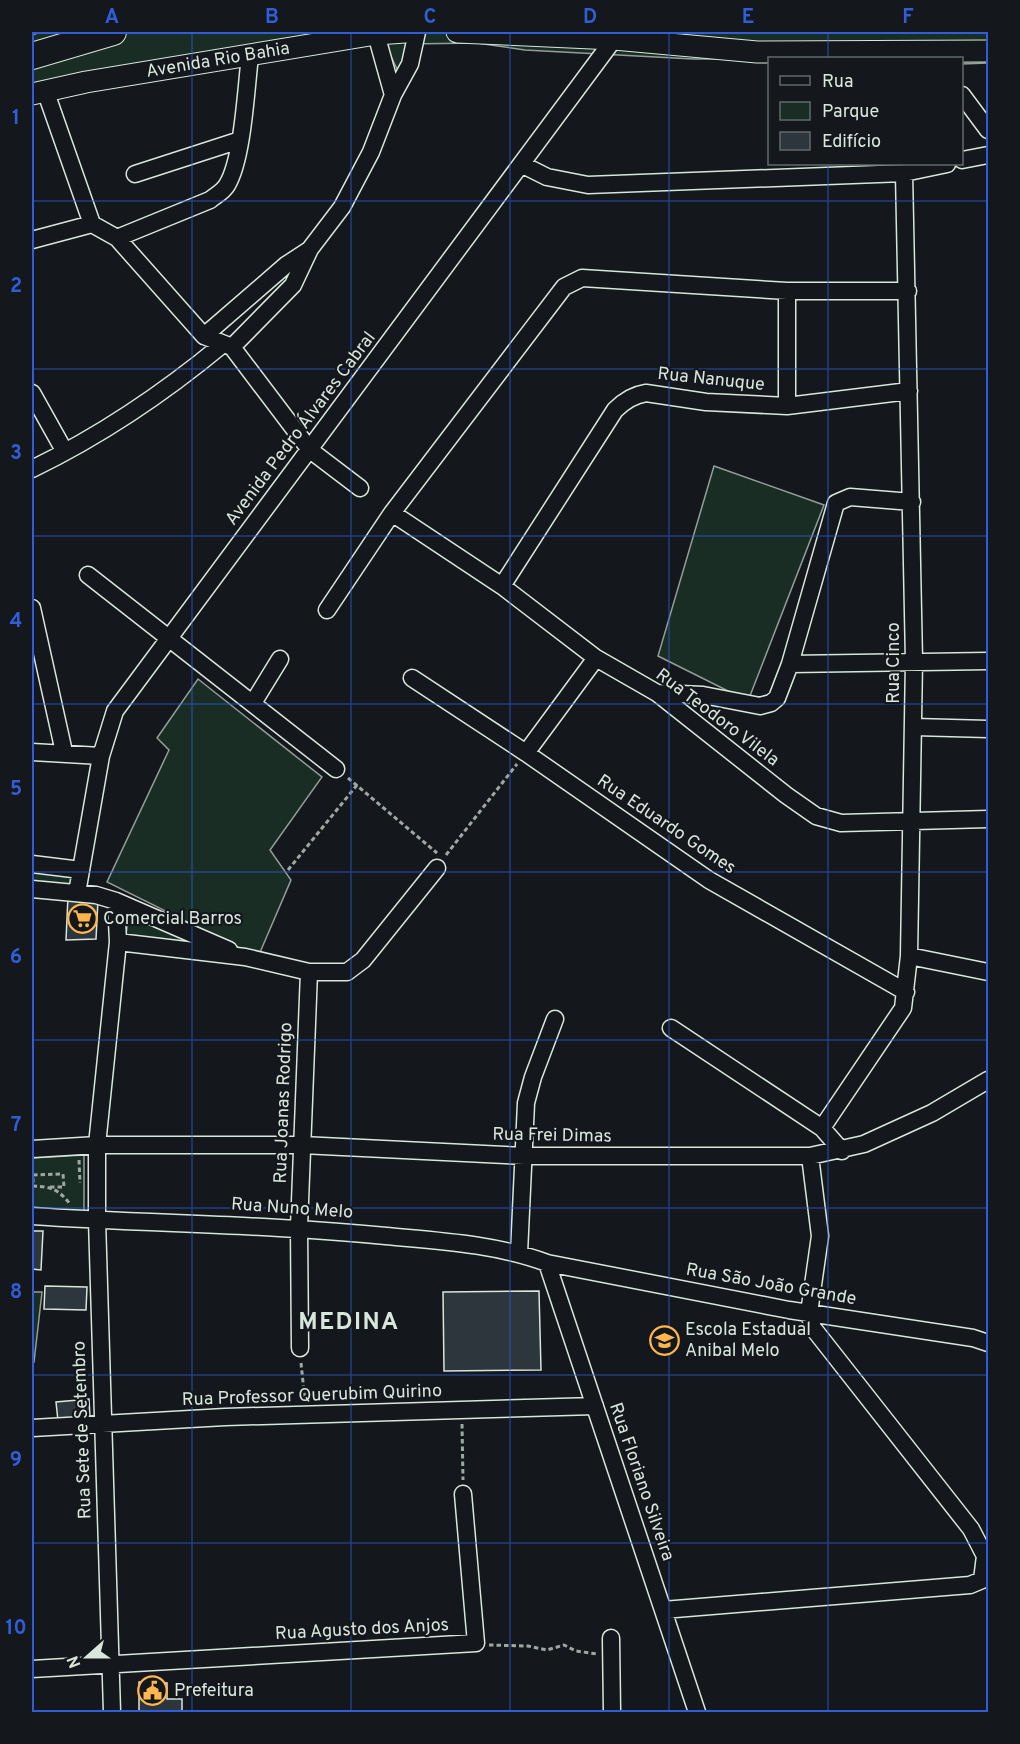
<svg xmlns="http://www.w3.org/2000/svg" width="1020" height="1744" font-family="Overpass,sans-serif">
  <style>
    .green { fill: #1a2d24; stroke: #939e99; stroke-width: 1.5 }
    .building { fill: #2c363c; stroke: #d8e6dc; stroke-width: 1.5 }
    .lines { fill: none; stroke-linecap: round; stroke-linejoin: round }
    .minor-casing { stroke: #d8e6dc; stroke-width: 19 }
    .major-casing { stroke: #d8e6dc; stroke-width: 23 }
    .highway-casing { stroke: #d8e6dc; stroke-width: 28 }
    .path { stroke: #9da8a2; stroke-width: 3; stroke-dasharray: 4.5 3; stroke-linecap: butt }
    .minor { stroke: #14181c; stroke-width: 16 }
    .major { stroke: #14181c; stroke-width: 21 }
    .highway { stroke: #14181c; stroke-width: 26 }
    .grid { fill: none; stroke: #305dd8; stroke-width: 1.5; stroke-opacity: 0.55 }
    .labels { text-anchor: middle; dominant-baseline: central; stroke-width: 4.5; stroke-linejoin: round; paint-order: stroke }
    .street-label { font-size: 18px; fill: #d8e6dc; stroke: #14181c }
    .poi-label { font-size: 18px; fill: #d8e6dc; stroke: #14181c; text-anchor: start }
    .district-label { font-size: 24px; font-weight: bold; letter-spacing: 1.5px; fill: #d8e6dc; stroke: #14181c }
    .neatline { fill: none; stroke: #305dd8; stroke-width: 2 }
    .grid-label { font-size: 20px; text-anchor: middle; font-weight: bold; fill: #305dd8 }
  </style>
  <rect width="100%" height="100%" fill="#14181c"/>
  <path class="green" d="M41,32H988V63L962,64V58L693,59L525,50L477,43L407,44L400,75L384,42L55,96L32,105V35Z
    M714,466L824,505L748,701L658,656Z
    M198,679L322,777L270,850L291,880L258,957L107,882L169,750L157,738Z
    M32,868L73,871L71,885L32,881Z
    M129,911L199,944L126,935Z
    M84,1155V1213L32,1209V1158Z
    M32,1292H42L34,1362H32Z"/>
  <path class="building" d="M68,896L98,900L96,939L66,940Z
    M32,1231H43L41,1270L32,1269Z
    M45,1286L87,1287L86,1310L44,1309Z
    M539,1291L541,1370L444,1371L443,1292Z
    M89,1399L90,1417L58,1421L56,1402Z
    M139,1682L167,1683V1699H182V1712H139Z"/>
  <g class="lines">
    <defs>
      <path id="minor" d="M376,34L393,95
        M45,90L92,224L117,238L204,336L232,347L310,450L360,488
        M962,95L988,130
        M962,160L988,155
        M521,164L547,177L588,185L904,173L947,164
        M135,174L240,140
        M117,238L210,200C216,195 223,192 227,185C243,159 246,88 250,56
        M32,240L92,224
        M787,291V406
        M204,336L286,265L309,250
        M232,347L293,285L310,249L342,207L371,152L393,95L410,64L417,32
        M32,393L65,452
        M32,469C100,436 164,393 223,344
        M392,513L502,586L596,658L657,693L786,795L816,816L841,823L988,819
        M88,575L336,769
        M502,586L615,410C624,401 633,395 646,393L706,402L787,406L909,391
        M32,608L64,752
        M327,610L392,513L564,287L582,278L787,291H908
        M790,664L836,503L850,497L912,502
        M412,678L526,753L709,880L906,992
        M657,693L703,695L760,706L771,703L777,698L790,664L988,661
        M253,703L280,659
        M914,727L988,729
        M32,752L101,756
        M526,753L596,658
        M32,864L81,870
        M32,889L96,895L116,901L229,950
        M77,893L101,756L115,711L614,39
        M118,942L245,957L309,972H347L363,960L437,868
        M909,956L988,972
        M671,1028L822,1128L842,1151
        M822,1128L903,1008L909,956L914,661L904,173
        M32,1149L97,1145H302L525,1156H810L864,1144L932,1113L988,1080
        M32,1216C150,1224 268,1224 386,1236C440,1241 496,1244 547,1263L789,1310L973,1338L988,1343
        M519,1253L526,1103L533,1077L555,1019
        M547,1263L697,1712
        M300,1348L299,1227L309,972
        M32,1428L225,1417L595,1406
        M663,1610L970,1585L982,1580L985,1556L971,1529L813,1328L809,1313L820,1236L810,1156
        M611,1638L612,1712
        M32,1669L476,1643L463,1494
        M112,1712L97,1220V1145L118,942L116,901"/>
      <g id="major">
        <path d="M457,32L614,39L757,52L988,51"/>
        <path id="s1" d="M32,94L86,82L376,34L405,32"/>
      </g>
      <path id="highway" d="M32,56L113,32"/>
    </defs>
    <use href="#minor" class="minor-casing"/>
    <use href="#major" class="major-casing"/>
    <use href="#highway" class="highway-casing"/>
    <path class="path" d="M348,778L437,853
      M446,855L517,764
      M288,870L357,785
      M79,1160L80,1183
      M50,1187H64L63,1174L33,1175V1186C52,1187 58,1189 70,1204
      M301,1363L305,1401
      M462,1424L463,1480
      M489,1645L528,1646L547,1650L564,1645L576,1651L597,1654"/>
    <use href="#minor" class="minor"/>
    <use href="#major" class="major"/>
    <use href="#highway" class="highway"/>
  </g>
  <path class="grid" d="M192,32V1712M351,32V1712M510,32V1712M669,32V1712M828,32V58M828,164V1712M32,201H988M32,369H988M32,536H988M32,704H988M32,872H988M32,1040H988M32,1208H988M32,1375H988M32,1543H988"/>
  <defs>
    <symbol id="supermarket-ring" viewBox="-11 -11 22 22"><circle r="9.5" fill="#14181c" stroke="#ffb74d" stroke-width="1.5"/><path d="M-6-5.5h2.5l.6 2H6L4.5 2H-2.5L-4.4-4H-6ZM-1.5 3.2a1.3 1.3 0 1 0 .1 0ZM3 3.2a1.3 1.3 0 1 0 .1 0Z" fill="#ffb74d"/></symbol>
    <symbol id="school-ring" viewBox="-11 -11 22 22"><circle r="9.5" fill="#14181c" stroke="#ffb74d" stroke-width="1.5"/><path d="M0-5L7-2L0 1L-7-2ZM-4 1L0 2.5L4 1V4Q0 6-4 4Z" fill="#ffb74d"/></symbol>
    <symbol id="civic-ring" viewBox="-11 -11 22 22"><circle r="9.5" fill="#14181c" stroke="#ffb74d" stroke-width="1.5"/><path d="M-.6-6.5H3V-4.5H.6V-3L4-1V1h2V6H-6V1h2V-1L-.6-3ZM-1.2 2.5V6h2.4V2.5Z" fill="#ffb74d"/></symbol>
  </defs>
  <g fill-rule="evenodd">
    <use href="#supermarket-ring" x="66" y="902" width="33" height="33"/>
    <use href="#school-ring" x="648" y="1324" width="33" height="33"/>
    <use href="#civic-ring" x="136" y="1674" width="33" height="33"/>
  </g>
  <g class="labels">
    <g class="street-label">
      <text stroke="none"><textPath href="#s1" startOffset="189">Avenida Rio Bahia</textPath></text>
      <text transform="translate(711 380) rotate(6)">Rua Nanuque</text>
      <text transform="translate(301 429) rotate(-53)">Avenida Pedro Álvares Cabral</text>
      <text transform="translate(894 663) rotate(-90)">Rua Cinco</text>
      <text transform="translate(717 718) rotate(37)">Rua Teodoro Vilela</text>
      <text transform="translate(666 825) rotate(34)">Rua Eduardo Gomes</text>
      <text transform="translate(284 1103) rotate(-88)">Rua Joanas Rodrigo</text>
      <text transform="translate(552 1136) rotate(1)">Rua Frei Dimas</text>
      <text transform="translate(292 1209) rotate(4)">Rua Nuno Melo</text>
      <text transform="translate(771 1285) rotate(10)">Rua São João Grande</text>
      <text transform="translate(312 1396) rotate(-2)">Rua Professor Querubim Quirino</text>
      <text transform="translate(83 1430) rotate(-92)">Rua Sete de Setembro</text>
      <text transform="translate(641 1482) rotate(71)">Rua Floriano Silveira</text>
      <text transform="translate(362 1630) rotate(-3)">Rua Agusto dos Anjos</text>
    </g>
    <g class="poi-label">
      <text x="103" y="919">Comercial Barros</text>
      <text x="685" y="1330">Escola Estadual<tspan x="685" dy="21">Anibal Melo</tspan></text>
      <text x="174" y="1691">Prefeitura</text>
    </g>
    <g class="district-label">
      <text x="349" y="1323">MEDINA</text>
    </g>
  </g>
  <rect width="1020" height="1744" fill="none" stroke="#14181c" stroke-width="66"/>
  <rect x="768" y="57" width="195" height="108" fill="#14181c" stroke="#626a69" stroke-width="1.5"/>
  <rect x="780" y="76" width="30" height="9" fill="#14181c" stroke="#626a69" stroke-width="1.5"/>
  <text x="822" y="87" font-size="18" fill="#d8e6dc">Rua</text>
  <rect x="780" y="102" width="30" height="18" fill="#1a2d24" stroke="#626a69" stroke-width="1.5"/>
  <text x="822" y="117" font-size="18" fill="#d8e6dc">Parque</text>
  <rect x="780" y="132" width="30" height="18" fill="#2c363c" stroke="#626a69" stroke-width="1.5"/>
  <text x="822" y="147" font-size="18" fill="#d8e6dc">Edifício</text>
  <g transform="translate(87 1657) rotate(249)" stroke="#14181c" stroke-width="4.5" paint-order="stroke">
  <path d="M0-4.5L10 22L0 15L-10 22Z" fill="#d8e6dc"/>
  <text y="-9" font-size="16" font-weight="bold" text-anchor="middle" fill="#d8e6dc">N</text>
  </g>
  <rect x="33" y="33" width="954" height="1678" class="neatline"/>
  <g class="grid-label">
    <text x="112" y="23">A</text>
    <text x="272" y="23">B</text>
    <text x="430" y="23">C</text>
    <text x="590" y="23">D</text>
    <text x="748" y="23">E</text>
    <text x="908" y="23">F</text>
    <text x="16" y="124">1</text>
    <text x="16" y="292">2</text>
    <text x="16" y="459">3</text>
    <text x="16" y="627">4</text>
    <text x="16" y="795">5</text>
    <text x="16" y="963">6</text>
    <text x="16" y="1131">7</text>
    <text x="16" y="1298">8</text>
    <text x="16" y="1466">9</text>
    <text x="16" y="1634">10</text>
  </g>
</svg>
